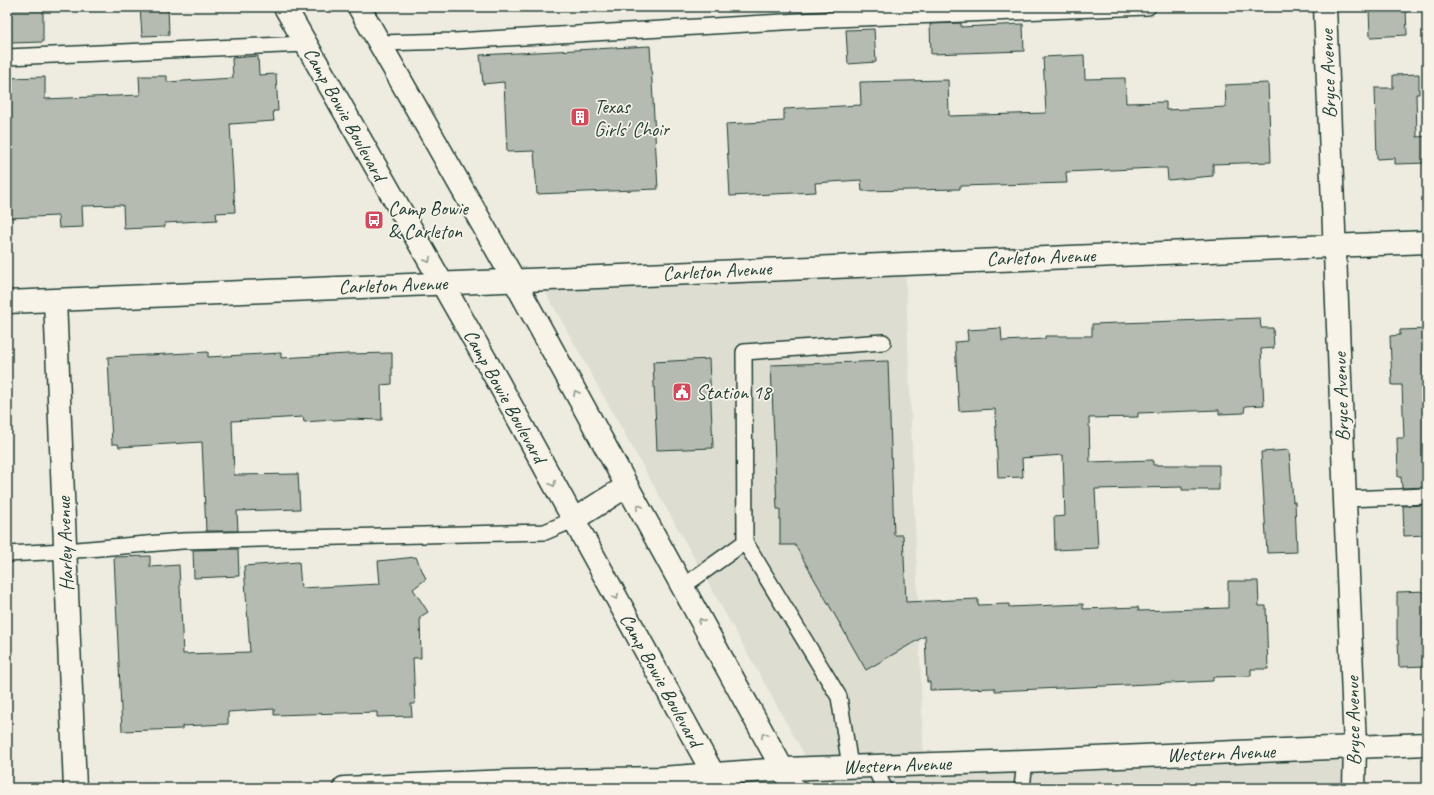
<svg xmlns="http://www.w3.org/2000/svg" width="1434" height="795" font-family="Caveat,sans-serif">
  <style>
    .built { fill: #ddddd2 }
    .building { fill: #b5bbb0; stroke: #1f3d34 }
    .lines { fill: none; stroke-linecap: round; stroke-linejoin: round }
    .service-casing { stroke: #1f3d34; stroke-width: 18 }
    .minor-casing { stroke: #1f3d34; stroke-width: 25 }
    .tertiary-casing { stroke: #1f3d34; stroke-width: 25 }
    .secondary-casing { stroke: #1f3d34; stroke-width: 25 }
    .service { stroke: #f7f3e8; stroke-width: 15 }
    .minor { stroke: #f7f3e8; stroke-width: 22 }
    .tertiary { stroke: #f7f3e8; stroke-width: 22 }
    .secondary { stroke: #f7f3e8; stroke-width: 22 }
    .oneway { stroke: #8b988e }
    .labels { text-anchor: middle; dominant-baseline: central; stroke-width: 3.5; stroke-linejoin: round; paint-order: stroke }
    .street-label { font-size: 20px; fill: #1f3d34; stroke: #f7f3e8 }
    .poi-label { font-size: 20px; fill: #1f3d34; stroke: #f7f3e8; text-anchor: start }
  </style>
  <rect width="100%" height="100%" fill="#eeece1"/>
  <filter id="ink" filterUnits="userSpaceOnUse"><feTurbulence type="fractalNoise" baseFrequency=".025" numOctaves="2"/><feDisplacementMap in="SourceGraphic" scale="8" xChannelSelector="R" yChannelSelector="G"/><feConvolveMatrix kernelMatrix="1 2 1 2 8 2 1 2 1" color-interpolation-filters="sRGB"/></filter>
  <g filter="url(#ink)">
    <path class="built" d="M905,263L924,764L1355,747L1358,788H823L538,279Z"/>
    <path class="building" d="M10,7H43V42L11,43Z
      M140,7H168L169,35L142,36Z
      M1406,8L1407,35L1370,37L1369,9Z
      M961,23V27L1023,24L1024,51L931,54L930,24Z
      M874,29L876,62L848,64L846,30Z
      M650,46L658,189L537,194L534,151L507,152L504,82L483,84L480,55Z
      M1084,55L1085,79L1125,78L1126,103L1166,102V110L1226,107L1225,85L1268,83L1271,162L1213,164V176L1168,180L1167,168H1156L1066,172L1067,183L960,186V189L862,191L861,180L815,183L816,192L730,196L726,124L784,121V109L861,105L860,82L948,80L949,116L1046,113L1043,57Z
      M258,56L259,75L276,74L278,111H273L274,121L230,124L235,212L216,213L217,220L165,223V227L124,229L123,205L82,206L83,227L59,228L58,216L7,218V78L45,77V99L140,95L139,76H167V82L233,78L232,58Z
      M1419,74V94H1416L1417,137L1427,136V163L1395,164V158L1377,159L1375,88H1393V75Z
      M1260,318L1261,328H1273L1274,348L1261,349L1264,405L1245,406L1244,413L1219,414V410L1138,413V417L1089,418L1090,462L1153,460V465H1219V490H1182V487L1095,489L1098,548L1055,550L1054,517L1065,516L1063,455L1022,458L1023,477L998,478L995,409L959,411L955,342L968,341L967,330L1001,328L1002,341L1045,339V336H1092V324Z
      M1427,329V487L1402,488L1401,477H1398L1397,438H1404L1402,385H1392L1390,336L1400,335V330Z
      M208,352V357L281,353V358L347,354L392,353V384L381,385L382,420L348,419L304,422L303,417L232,421L234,475L298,474L300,509L237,511L238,531H206L202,442L119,447L118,444H112L108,357Z
      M709,359L713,448L657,450L653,362Z
      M888,361L894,535H903L906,602L978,599V605L1009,604V607L1083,604V609L1138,607L1139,611L1228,608V581H1258L1259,606H1266L1268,669H1251V676L1213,677V681L1039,689L995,691V688L930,690V682H927L925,636L866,670L795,545H780V509H777L771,365Z
      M1289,450L1293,502H1295L1297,552L1267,553L1261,452Z
      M1427,505V535L1404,536L1403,506Z
      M238,549L239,576L194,578L193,550Z
      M150,556V567L179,565L183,654L250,652L244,566L299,562L301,588L380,584L378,561L416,557L426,579L413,589L428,612L420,617L421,658H413L415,704H411L412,716L377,717V712L274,715V709L228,712V724L182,726V729L122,731L114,557Z
      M1427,591V666L1399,667L1398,640H1397V592Z"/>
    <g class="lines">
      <defs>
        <path id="service" d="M379,43L455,41L834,19L1148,7
          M7,57L306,44
          M1345,499L1427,496
          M7,554L65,551L182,541L545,532L573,520
          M682,587L745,542
          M850,766L839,697L745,542L744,352L883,342
          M874,766L884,788
          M1022,788L1025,761"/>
        <path id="minor" d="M55,300L75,788
          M7,302L1427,242
          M344,788L509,781L661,778L783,769L1025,761L1427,744"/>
        <path id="tertiary" d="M1325,7L1355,747L1354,788"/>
        <path id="secondary" d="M285,7L497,380L721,788
          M359,7L514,280L793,788
          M573,520L627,486"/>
      </defs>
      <use href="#service" class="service-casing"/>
      <use href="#minor" class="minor-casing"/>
      <use href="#tertiary" class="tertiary-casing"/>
      <use href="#secondary" class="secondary-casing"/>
      <use href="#service" class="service"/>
      <use href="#minor" class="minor"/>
      <use href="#tertiary" class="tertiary"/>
      <use href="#secondary" class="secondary"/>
    </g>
    <defs><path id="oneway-chevron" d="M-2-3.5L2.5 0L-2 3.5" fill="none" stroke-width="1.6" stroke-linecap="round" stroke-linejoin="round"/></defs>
    <g class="oneway">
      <use href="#oneway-chevron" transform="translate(428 260) rotate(61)"/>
      <use href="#oneway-chevron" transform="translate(576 393) rotate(-119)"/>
      <use href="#oneway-chevron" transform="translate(553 484) rotate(62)"/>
      <use href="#oneway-chevron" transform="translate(639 507) rotate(-119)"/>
      <use href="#oneway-chevron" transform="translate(616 597) rotate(61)"/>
      <use href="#oneway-chevron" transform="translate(701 621) rotate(-119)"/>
      <use href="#oneway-chevron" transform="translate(764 735) rotate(-119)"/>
    </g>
  </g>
  <defs>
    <symbol id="building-square" viewBox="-11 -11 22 22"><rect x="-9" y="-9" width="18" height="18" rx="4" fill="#d1495b" stroke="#f7f3e8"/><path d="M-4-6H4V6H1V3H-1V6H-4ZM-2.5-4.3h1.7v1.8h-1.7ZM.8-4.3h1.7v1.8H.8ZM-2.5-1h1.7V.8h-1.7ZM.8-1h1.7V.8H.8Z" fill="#fff"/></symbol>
    <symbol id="bus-square" viewBox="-11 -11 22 22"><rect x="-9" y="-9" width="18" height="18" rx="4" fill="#d1495b" stroke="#f7f3e8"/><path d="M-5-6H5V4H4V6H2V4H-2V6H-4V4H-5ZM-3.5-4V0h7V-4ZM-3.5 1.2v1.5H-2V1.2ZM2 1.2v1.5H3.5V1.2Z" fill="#fff"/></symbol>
    <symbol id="civic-square" viewBox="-11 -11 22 22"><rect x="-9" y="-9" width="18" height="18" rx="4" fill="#d1495b" stroke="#f7f3e8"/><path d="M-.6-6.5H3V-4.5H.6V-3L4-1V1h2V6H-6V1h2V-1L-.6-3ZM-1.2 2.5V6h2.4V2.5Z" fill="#fff"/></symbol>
  </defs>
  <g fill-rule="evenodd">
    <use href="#building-square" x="569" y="106" width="22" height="22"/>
    <use href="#bus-square" x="363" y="209" width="22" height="22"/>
    <use href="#civic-square" x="671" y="381" width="22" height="22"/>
  </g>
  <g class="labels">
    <g class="street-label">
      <text transform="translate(1328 74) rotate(-92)">Bryce Avenue</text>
      <text transform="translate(345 114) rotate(61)">Camp Bowie Boulevard</text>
      <text transform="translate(1041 257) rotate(-2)">Carleton Avenue</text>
      <text transform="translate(717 271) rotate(-3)">Carleton Avenue</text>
      <text transform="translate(393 285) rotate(-2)">Carleton Avenue</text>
      <text transform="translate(505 396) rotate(61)">Camp Bowie Boulevard</text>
      <text transform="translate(1341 397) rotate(-92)">Bryce Avenue</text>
      <text transform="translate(65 544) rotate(-92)">Harley Avenue</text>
      <text transform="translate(661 680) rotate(61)">Camp Bowie Boulevard</text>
      <text transform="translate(1353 721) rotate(-91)">Bryce Avenue</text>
      <text transform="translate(1221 753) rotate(-2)">Western Avenue</text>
      <text transform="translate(897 765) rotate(-2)">Western Avenue</text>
    </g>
    <g class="poi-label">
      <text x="594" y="106">Texas<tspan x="594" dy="23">Girls' Choir</tspan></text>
      <text x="388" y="208">Camp Bowie<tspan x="388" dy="23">&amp; Carleton</tspan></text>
      <text x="696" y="392">Station 18</text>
    </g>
  </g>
  <rect width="1434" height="795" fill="none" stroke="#f7f3e8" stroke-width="24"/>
  <rect x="12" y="12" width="1410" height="771" fill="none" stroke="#1f3d34" stroke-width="1.5" filter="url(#ink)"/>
</svg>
